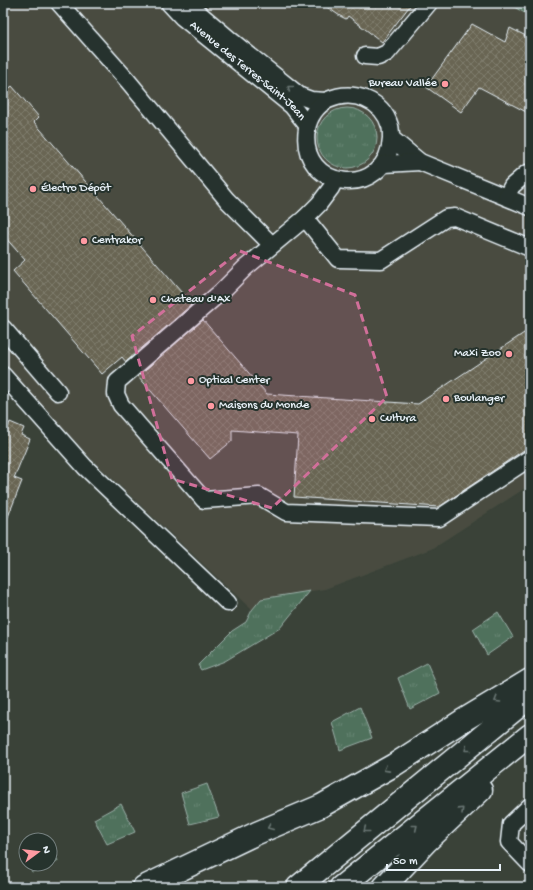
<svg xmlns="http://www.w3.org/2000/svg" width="533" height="890" font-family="'Gochi Hand',sans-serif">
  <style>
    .built { fill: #484c40 }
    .grass { fill: url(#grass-tufts); stroke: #9cb1aa }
    .garden { fill: url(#garden-dots); stroke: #9cb1aa }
    .building { fill: url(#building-cross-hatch); stroke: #e8f1f8 }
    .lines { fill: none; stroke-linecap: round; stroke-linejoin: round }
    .minor-casing { stroke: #e8f1f8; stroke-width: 19 }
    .highway-casing { stroke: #e8f1f8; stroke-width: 25 }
    .minor { stroke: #26332d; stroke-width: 16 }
    .highway { stroke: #26332d; stroke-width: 22 }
    .oneway { stroke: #6a7674 }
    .marked { fill: #d16f9a; fill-opacity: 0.2; stroke: #d16f9a; stroke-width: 3; stroke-dasharray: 8 5; stroke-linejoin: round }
    .poi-dot { fill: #ff9aa2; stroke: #26332d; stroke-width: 1.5 }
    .labels { text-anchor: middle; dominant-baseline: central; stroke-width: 4; stroke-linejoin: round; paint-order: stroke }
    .street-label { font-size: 12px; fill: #e8f1f8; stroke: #26332d }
    .poi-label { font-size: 12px; fill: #e8f1f8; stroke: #26332d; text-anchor: start }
  </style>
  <defs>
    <pattern id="grass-tufts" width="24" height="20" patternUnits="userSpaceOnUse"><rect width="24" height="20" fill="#4f715c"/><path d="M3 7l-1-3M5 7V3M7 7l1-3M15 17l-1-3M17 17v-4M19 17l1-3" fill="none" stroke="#688674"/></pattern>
    <pattern id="garden-dots" width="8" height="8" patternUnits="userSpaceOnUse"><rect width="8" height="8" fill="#4f715c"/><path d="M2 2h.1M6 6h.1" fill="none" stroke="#688674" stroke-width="1.8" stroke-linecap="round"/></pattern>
    <pattern id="building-cross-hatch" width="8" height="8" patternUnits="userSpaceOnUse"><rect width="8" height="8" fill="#696552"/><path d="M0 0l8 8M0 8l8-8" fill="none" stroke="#7e7c6c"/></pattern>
  </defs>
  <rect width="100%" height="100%" fill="#3a4238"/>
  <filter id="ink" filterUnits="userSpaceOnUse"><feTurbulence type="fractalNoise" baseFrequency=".025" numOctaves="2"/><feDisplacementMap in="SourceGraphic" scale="8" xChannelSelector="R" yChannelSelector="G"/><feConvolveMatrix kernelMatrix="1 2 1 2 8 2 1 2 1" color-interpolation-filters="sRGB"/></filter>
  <g filter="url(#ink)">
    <path class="built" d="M3,3H507L530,16V485L431,549L325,589L261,599L252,610L86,454L3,364Z"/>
    <path class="grass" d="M317 138a30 30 0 1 1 60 0a30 30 0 1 1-60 0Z
      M310,591L280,628L225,661L201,670L198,665L232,631L246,622L252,610L261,599Z
      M498,612L513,637L487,655L473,629Z
      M427,663L440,693L410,709L398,678Z
      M360,707L372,738L340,750L332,722Z
      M207,784L219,817L190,824L181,793Z
      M121,804L135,832L107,844L94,819Z
      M50,844L58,861L32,872L28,864H50Z"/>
    <path class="garden" d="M507,3H530V16Z"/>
    <path class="building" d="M321,3H412L382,42L348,16L346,19L340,16Z
      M472,24L505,42L510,28L530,38V114L479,87L461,112L426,87Z
      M12,86L39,117L34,122L188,300L187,301L191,305L126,362L122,357L102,374L13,271L25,260L3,235V94Z
      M203,320L267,394L418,404L530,329V446L439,507L294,497L298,435L232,430V441L210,459L138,376Z
      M10,422L24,428L21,435L30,439L14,478L22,481L4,527L3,428L7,430Z"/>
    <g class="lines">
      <defs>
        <g id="minor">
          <path d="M59,3L128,81L227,200L272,245"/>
          <path id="s1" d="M169,3L182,17L292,106L307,125"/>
          <path d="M187,3L233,42L300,96L311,100L326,101"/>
          <path d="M365,56L378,57L387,53L429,3"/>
          <path d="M391,138C388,201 297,192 307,129C309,117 317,105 328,100C352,89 382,99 390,126C391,129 391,134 391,138L420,162L530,207"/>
          <path d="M384,164L420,162"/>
          <path d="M335,180L331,188L319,204L305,218L245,268L221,292L117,382L116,394L121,405L204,500L259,496L286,512L439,518L530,458"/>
          <path d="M506,197L512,186L527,173"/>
          <path d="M305,218L338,259L381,260L446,218L455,217L530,248"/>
          <path d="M3,328L58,392"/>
          <path d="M3,375L85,467L228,603"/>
          <path d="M530,806L511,824L509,842L530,864"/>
        </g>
        <path id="highway" d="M144,887L257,833L321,806L394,765L462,721L530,680
          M298,887L530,697
          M341,887L530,735
          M384,887L426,842L481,790"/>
      </defs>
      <use href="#minor" class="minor-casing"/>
      <use href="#highway" class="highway-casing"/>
      <use href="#minor" class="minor"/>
      <use href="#highway" class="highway"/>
    </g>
    <defs><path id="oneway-chevron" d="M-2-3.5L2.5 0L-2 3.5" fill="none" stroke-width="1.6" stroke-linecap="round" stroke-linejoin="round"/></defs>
    <g class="oneway">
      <use href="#oneway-chevron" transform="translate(290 88) rotate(-141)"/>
      <use href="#oneway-chevron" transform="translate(497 700) rotate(149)"/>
      <use href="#oneway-chevron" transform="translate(467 749) rotate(141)"/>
      <use href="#oneway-chevron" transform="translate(386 769) rotate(151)"/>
      <use href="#oneway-chevron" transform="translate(461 810) rotate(-44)"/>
      <use href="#oneway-chevron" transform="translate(270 827) rotate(157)"/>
      <use href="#oneway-chevron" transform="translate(415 827) rotate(-39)"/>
      <use href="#oneway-chevron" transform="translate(366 830) rotate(141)"/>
    </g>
  </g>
  <path class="marked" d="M240,251L355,295L387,397L272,508L172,479L132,336Z"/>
  <g class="poi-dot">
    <circle cx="445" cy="84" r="4"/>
    <circle cx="33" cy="189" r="4"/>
    <circle cx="84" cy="241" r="4"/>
    <circle cx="153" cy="300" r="4"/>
    <circle cx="509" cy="354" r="4"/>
    <circle cx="191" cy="381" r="4"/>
    <circle cx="446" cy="399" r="4"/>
    <circle cx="211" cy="406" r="4"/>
    <circle cx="372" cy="419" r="4"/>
  </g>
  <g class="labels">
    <g class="street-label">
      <text stroke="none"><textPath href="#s1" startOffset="104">Avenue des Terres-Saint-Jean</textPath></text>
    </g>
    <g class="poi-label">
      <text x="437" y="84" text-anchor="end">Bureau Vallée</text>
      <text x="41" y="189">Électro Dépôt</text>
      <text x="92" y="241">Centrakor</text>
      <text x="161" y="300">Chateau d'Ax</text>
      <text x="501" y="354" text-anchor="end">Maxi Zoo</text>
      <text x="199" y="381">Optical Center</text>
      <text x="454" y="399">Boulanger</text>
      <text x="219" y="406">Maisons du Monde</text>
      <text x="380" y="419">Cultura</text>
    </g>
  </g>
  <rect width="533" height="890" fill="none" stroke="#26332d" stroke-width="16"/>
  <rect x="8" y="8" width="517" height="874" fill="none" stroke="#e8f1f8" stroke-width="1.5" filter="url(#ink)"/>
  <g transform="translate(38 852) rotate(75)"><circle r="19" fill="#26332d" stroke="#747f7e"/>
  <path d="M0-3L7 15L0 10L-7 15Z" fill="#ff9aa2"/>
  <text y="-6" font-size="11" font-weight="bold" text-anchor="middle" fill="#e8f1f8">N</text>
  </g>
  <path d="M387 864v6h113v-6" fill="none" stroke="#e8f1f8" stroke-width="2"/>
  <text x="393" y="864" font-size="12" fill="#e8f1f8" stroke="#26332d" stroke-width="3" paint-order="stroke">50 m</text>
</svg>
